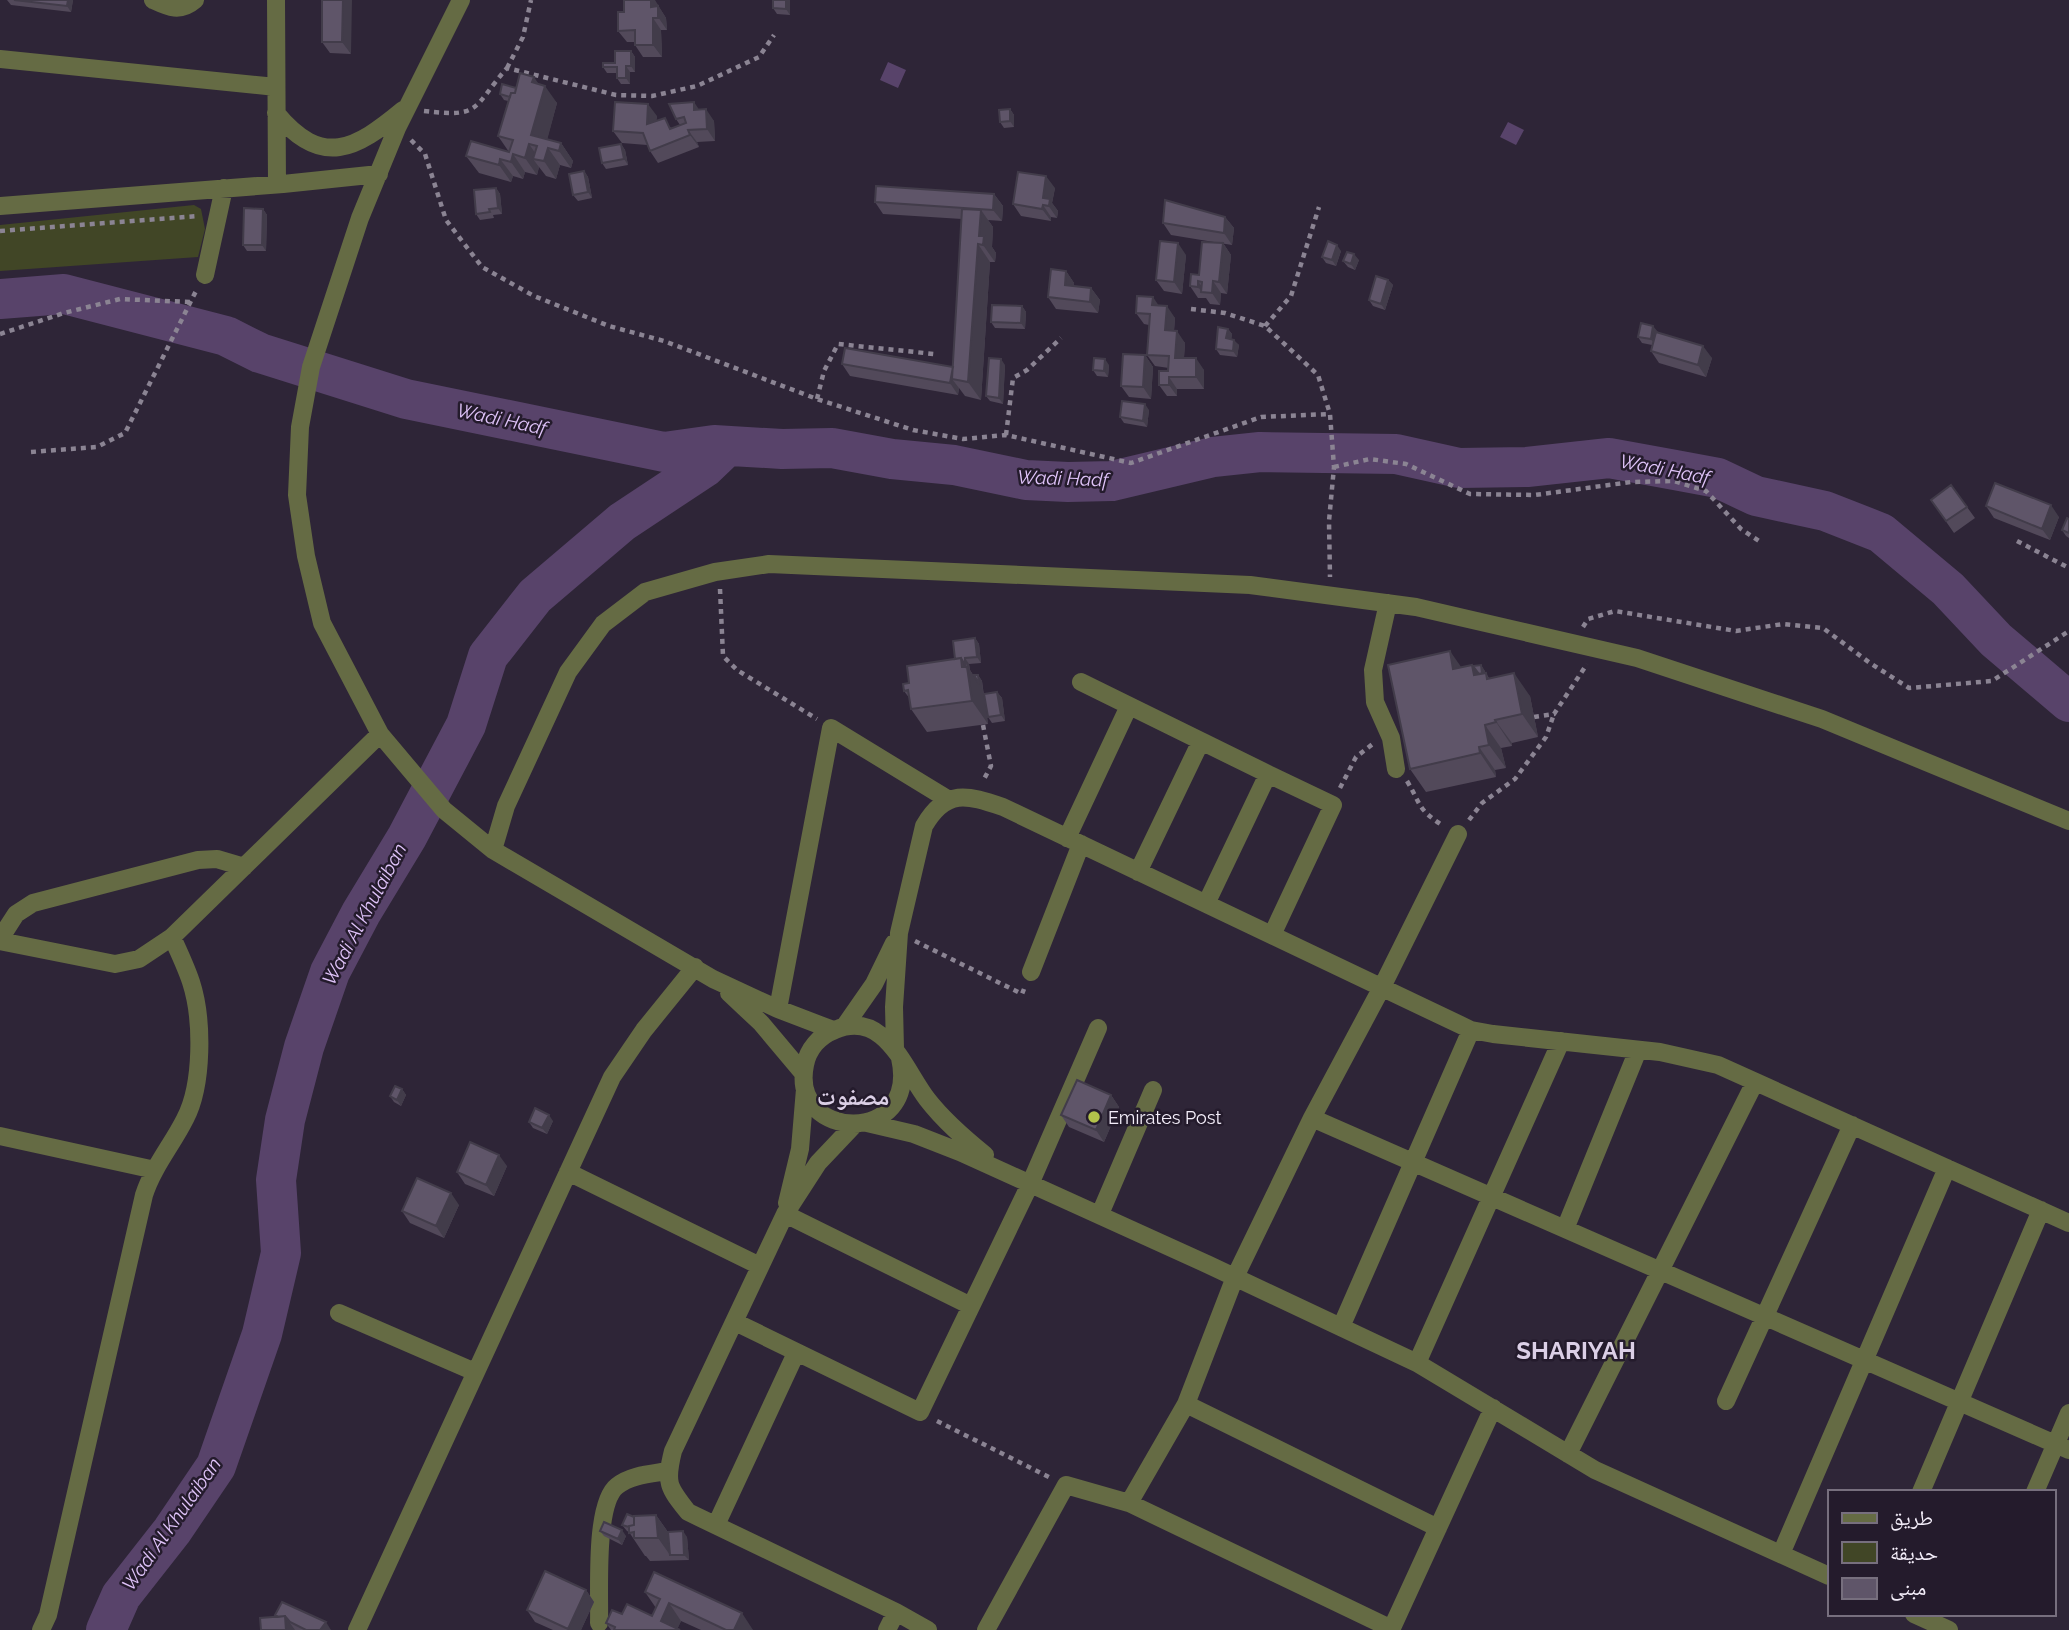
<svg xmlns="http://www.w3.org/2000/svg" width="2069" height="1630" font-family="Raleway,'Noto Naskh Arabic',sans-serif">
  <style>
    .green { fill: #414626 }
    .water { fill: #58436a }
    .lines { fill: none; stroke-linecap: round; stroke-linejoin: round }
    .river { stroke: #58436a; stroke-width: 40 }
    .path { stroke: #8b8493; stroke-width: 4.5; stroke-dasharray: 5 5; stroke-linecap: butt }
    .minor { stroke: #656b44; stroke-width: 18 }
    .wall { fill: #52495a }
    .shaded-wall { fill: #423c4a }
    .building { fill: #5f5569; stroke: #423c4a; stroke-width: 2 }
    .poi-dot { fill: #b3c24b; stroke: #241b2c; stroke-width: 2.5 }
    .labels { text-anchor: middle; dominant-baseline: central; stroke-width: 5; stroke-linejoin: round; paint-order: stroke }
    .poi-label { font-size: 18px; fill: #f4eefa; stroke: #241b2c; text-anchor: start }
    .water-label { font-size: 19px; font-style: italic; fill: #e0c4fa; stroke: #241b2c }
    .district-label { font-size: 24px; font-weight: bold; fill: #dbcfe6; stroke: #241b2c }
  </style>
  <rect width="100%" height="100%" fill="#2e2537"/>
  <path class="green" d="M194,205L201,209L205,229L198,257L0,271V225Z"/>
  <path class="water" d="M888,62L906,70L898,88L880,80Z
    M1508,122L1524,130L1516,145L1500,137Z"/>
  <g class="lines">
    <path class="river" d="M0,299L64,294L226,336L260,353L406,399L664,452L714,445L782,449L832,448L892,459L954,465L1026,480L1068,482L1112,481L1213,457L1260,452L1396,454L1459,468L1527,467L1609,458L1675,470L1718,478L1756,496L1825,511L1881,533L1948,589L1996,640L2069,702
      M106,1630L121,1596L172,1531L216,1466L262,1334L281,1253L276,1180L285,1120L304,1047L330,972L361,913L407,837L466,725L488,656L535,596L622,522L705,467L727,446"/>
    <path class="path" d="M507,68L523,37L531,0
      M424,111C482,118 472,108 507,68L616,95L652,96L697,86L759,57L774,35
      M411,140L425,154L446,220L482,267L534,296L609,326L664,341L817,399L913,430L963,439L1006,435L1131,463L1261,417L1330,414L1334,467L1329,521L1330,577
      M0,231L198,216
      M1191,309L1225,313L1265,326L1318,375L1330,414
      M1265,326L1291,296L1319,207
      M0,334L64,313L120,299L190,302
      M817,399L824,371L838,344L934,354
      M1006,435L1013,378L1027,370L1061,338
      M31,452L97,447L125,433L197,289
      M1334,467L1370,459L1406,464L1470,494L1535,495L1631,482L1674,481L1706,491L1741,529L1762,543
      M2017,541L2069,568
      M720,589L723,656L737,670L817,719
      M1583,627L1588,619L1615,611L1736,631L1783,624L1823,628L1870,663L1909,688L1992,681L2069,631
      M1534,717L1554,714L1587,664
      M983,725L991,766L983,781
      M1407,781C1421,804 1417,809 1442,825
      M1340,788L1356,757L1374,743
      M1469,820L1482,803L1515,779L1546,737L1554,714
      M915,941L1022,994L1024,989
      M937,1421L1051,1478"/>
    <path class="minor" d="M153,0C168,7 180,13 195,0
      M276,0L277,184
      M461,0L397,128L360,218L311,367L300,427L297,495L306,556L322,623L380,734L444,810L493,850L713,979L778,1009L833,1030
      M0,59L276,87
      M276,113C322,169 356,149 403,110
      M0,206L283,184L379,174
      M205,275L224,188
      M1388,603L1373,670L1375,702L1391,738L1396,769
      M1081,682L1268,774L1206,904
      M1268,774L1333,805L1272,935
      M1067,838L1129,706
      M493,850L506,806L568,672L603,624L645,592L715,572L769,564L1250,585L1416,607L1637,658L1822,719L2069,821
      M1138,872L1201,741
      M0,939L16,914L33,903L198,860L217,859L244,867
      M0,941L115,964L139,959L172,937L380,734
      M1031,972L1081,844
      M729,993L761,1023L803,1073
      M778,1009L831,728L949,800
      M844,1027L874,984L894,943
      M895,1048L894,1007L899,933L924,826C946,788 967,795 1003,807L1471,1030L1493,1034L1660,1052L1718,1065L2069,1223
      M900,1058C920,1146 789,1142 805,1065C808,1049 819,1036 835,1030C885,1009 904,1069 927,1099C944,1121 964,1138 985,1155
      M1312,1118L2069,1450
      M867,1123L914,1134L960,1152L1209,1265L1417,1363L1595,1470L1829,1576
      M854,1125L818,1163L785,1214L673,1451C665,1483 668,1487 688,1512L896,1612L887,1630
      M0,1136L155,1170
      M568,1172L760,1266
      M787,1203L800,1149L805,1089
      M785,1214L971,1306
      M1100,1214L1153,1090
      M1565,1229L1638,1050
      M339,1313L475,1372
      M735,1322L920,1412L1031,1182L1098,1028
      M1341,1327L1471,1030
      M1417,1363L1561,1041
      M1726,1401L1852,1125
      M1186,1404L1438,1528
      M1568,1454L1755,1082
      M1921,1492L2041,1210
      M2035,1492L2069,1413
      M1129,1503L1186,1404L1235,1277L1312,1118L1382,987L1458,834
      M716,1525L796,1353
      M1781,1554L1947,1168
      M896,1612L928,1630
      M1914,1614L1949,1630
      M599,1623C600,1594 594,1504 617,1486C631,1475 650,1474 668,1471
      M41,1630L48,1615L144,1195C153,1167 172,1145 185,1119C203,1085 203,1019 191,982C186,967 179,952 172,937
      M357,1630L612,1077L644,1030L695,967
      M986,1630L1066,1485L1129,1503L1392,1629
      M1391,1630L1493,1408"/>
  </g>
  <path class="wall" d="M7,0H73L71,12L11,5Z
    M322,0L351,54L330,53L322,42Z
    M790,0V15L777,14L773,8Z
    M655,1L666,18L667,30H661L662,57H643L635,45V42H627L618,31L624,12Z
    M631,51L635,57V72H630V84H621L617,78V73H607L603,67L615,63Z
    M538,84L557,103L547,139L561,143L573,161L571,168L560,165L556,179L546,176L539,167L537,175L525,172L523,179L513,176L511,182L479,173L466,156L509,152L498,136L508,101L504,100L500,94L516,88Z
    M1010,109L1014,115V127L1004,128L1000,122Z
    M699,110L714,121L715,141L697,142L699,147L658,163L650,151L647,145L622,143L613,131L657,116L656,121L672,128L680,125L676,119Z
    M621,144L625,150L628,165L606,169L602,163Z
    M584,171L588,177L592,198L578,201L573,195Z
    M496,188L500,194L502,214L493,215L494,218L480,220L476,214Z
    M1055,188L1052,203L1058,211L1057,218L1051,217V221L1021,216L1013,204Z
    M994,194L1003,206L1002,221L988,220L993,227L992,247L996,253L995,262H990L981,400L965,396L959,388L958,395L850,376L842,364L953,367L962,219L883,214L875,202Z
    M263,209L267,215L266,251H247L243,245Z
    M1225,217L1234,228L1232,245L1171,235L1163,223Z
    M1223,243L1231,255L1227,294L1221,293L1220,305L1210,304L1206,298H1198L1190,286Z
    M1341,251L1336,266L1326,263L1322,257Z
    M1186,255L1182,294L1164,291L1156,280Z
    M1359,260L1355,270L1348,267L1343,261Z
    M1066,271L1074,283V286L1091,288L1100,300L1098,313L1056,309L1048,297Z
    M1388,280L1393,285L1385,310L1373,306L1369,300Z
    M1022,306L1026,312L1025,329L995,328L991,322Z
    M1159,306L1175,318L1174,331L1185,343L1184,358L1204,370V389H1177V396H1167L1159,385L1168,371L1169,368L1155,366L1147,355L1149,325L1144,324L1136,313Z
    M1228,329L1232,334L1231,339L1239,345L1237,357L1220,355L1216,349Z
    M1657,332L1712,358L1706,377L1659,363L1651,351L1652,345L1642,343L1638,337Z
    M1145,355L1153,367L1151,399L1129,397L1121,386Z
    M1005,365L1003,404L990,401L986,396Z
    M1109,365L1108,377L1097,376L1093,370Z
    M1149,410L1147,427L1124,423L1120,417Z
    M1951,485L1975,518L1954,533L1931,500Z
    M1986,506L2059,517L2050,540L1994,518Z
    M2069,519V538L2066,536L2062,530Z
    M975,638L979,644L981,663L969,664L970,670L973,675H978L982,681L988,724L927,732L911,709L910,699L904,691L909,683L955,659Z
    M1481,665L1489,678L1530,696L1538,737L1512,743V746L1501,748L1506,768L1495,770L1496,777L1426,792L1410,769L1461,667Z
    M997,692L1002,698L1005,721L992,723L988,717Z
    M402,1089L406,1095L401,1106L394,1102L390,1096Z
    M1111,1095L1119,1107L1104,1142L1069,1127L1061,1115Z
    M553,1121L547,1134L533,1128L529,1122Z
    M507,1166L494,1196L465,1184L457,1172Z
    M459,1205L444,1238L410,1223L402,1211Z
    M656,1515L668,1532L687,1537L689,1560L650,1561L646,1556H645L629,1532L627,1531L622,1525L634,1517Z
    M600,1531L626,1536L622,1545L604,1536Z
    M586,1590L594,1602L581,1630H553L535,1622L527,1610Z
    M645,1592L753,1630H701L681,1621L677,1629L680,1630H611L606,1623L622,1614L652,1616L656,1608Z
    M275,1615L331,1630H261L276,1617Z"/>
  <path class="shaded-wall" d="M68,0H73L71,12L67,6Z
    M343,0H352L351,54L342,42Z
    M651,0H655L666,18L667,30L651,7Z
    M786,0H790V15L786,9Z
    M653,18L661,30L662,57L653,45Z
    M631,51L635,57V72L631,66Z
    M626,66L630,72V84L626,78Z
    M534,77L544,92L545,86L557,103L544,152L531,135L532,82Z
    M694,102L702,114L694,110Z
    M648,104L657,116L655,136L647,124Z
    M706,109L714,121L715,141L707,129Z
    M1010,109L1014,115V127L1010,121Z
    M688,130L697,142L699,147L690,135Z
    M561,143L573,161L571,168L559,151Z
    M529,144L540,160L533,159L539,167L537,175L525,158Z
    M621,144L625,150L628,165L624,159Z
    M548,148L560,165L556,179L544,161Z
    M513,154L525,172L523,179L511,162Z
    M500,159L513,176L511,182L499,165Z
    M584,171L588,177L592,198L588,192Z
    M1046,176L1055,188L1052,203L1058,211L1057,218L1043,198Z
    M496,188L500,194L502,214L498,208Z
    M994,194L1003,206L1002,221L993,210Z
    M1043,205L1051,217V221L1042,209Z
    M263,209L267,215L266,251L262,245Z
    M981,210L993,227L992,247L996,253L995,262L983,245L979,236Z
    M1225,217L1234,228L1232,245L1224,233Z
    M1178,243L1186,255L1182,294L1174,282Z
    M1223,243L1231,255L1227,294L1219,282Z
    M978,244L990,262L981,400L968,382Z
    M1337,245L1341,251L1336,266L1332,260Z
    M1354,254L1359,260L1355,270L1351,264Z
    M1066,271L1074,283L1073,297L1065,285Z
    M1388,280L1393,285L1385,310L1381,304Z
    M1198,281L1206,293L1202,292L1198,287Z
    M1213,281L1221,293L1220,305L1212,293Z
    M1091,288L1100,300L1098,313L1090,302Z
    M1153,297L1161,309L1152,305Z
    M1022,306L1026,312L1025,329L1021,323Z
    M1167,306L1175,318L1173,342L1165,330Z
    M1653,326L1658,332L1655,345L1651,339Z
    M1228,329L1232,334L1231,344L1226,338Z
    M1177,331L1185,343L1183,370L1175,358Z
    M1234,340L1239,345L1237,357L1233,351Z
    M1703,346L1712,358L1706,377L1698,365Z
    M1145,355L1153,367L1151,399L1143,387Z
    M1196,358L1204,370V389L1196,377Z
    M1001,359L1005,365L1003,404L999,398Z
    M1105,359L1109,365L1108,377L1104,371Z
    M953,367L952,379L959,388L958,395L950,383Z
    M1169,377L1177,389V396L1169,385Z
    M1145,404L1149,410L1147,427L1143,421Z
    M2051,505L2059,517L2050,540L2042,529Z
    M975,638L979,644L981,663L977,657Z
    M1450,651L1466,674L1453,669Z
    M961,658L967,668L965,658L969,664L970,670L983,690L988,724L972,701Z
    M1472,665L1484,682L1481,665L1485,671L1490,698L1474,675Z
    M1514,673L1530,696L1538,737L1522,714Z
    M978,675L982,681L983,690L979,684Z
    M997,692L1002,698L1005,721L1001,715Z
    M1495,720L1512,743V746L1496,722Z
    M1485,725L1501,748L1506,768L1489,745Z
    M1479,747L1495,770L1496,777L1480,753Z
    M402,1089L406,1095L401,1106L397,1100Z
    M1111,1095L1119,1107L1104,1142L1096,1130Z
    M549,1115L553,1121L547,1134L542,1128Z
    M499,1155L507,1166L494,1196L486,1185Z
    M451,1193L459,1205L444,1238L436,1226Z
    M656,1515L672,1538L670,1555L658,1538Z
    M622,1530L626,1536L622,1545L618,1539Z
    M683,1531L687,1537L689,1560L684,1555Z
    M586,1590L594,1602L581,1630H568V1629Z
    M669,1603L681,1621L677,1630L661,1621Z
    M742,1613L753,1630H734Z
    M285,1616L295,1630H286Z
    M326,1622L331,1630H320Z"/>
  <path class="building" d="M14,0H68L67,6Z
    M322,0H343L342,42H322Z
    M624,0H651V7L658,6V18H653V45H635V30L618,31V12H624Z
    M773,0H786V9L773,8Z
    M615,51H631V66H626V78H617V67H603V63H615Z
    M520,73L534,77L532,82L545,86L531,135L561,143L559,151L548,148L544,161L533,159L537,146L529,144L525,158L513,154L511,162L500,159L499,165L466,156L471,141L509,152L513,140L498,136L511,93H515Z
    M502,84L516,88L515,93H511L510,97L500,94Z
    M615,102L648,104L647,124L665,118L670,129L686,123L684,117L676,119L669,104L694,102V110L706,109L707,129L688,130L690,135L650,151L643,133L613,131Z
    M1010,109V121L1000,122L999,110Z
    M621,144L624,159L602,163L599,148Z
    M584,171L588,192L573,195L569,174Z
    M1018,172L1046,176L1043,198L1050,199L1049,206L1043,205L1042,209L1013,204Z
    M876,186L994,194L993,210L875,202Z
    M496,188L498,208L489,209L490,212L476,214L474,190Z
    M1165,200L1225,217L1224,233L1163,223Z
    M244,208L263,209L262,245H243Z
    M962,209L981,210L979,236H984L983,245L978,244L968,382L952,379Z
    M1160,241L1178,243L1174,282L1156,280Z
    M1328,241L1337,245L1332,260L1322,257Z
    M1202,242L1223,243L1219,282L1213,281L1212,293L1201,292L1202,282L1198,281V287L1190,286L1191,274L1199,275Z
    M1347,252L1354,254L1351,264L1343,261Z
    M1051,269L1066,271L1065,285L1091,288L1090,302L1048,297Z
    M1376,276L1388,280L1381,304L1369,300Z
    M1137,296L1153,297L1152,305L1167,306L1165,330L1177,331L1175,358H1196V377H1169V385H1159V371H1168L1169,356L1147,355L1150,314L1136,313Z
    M992,305L1022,306L1021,323L991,322Z
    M1641,323L1653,326L1651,339L1638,337Z
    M1218,327L1228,329L1226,338L1234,340L1233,351L1216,349Z
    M1656,332L1703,346L1698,365L1651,351Z
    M845,348L953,367L950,383L842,364Z
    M1123,354L1145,355L1143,387L1121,386Z
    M989,358L1001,359L999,398L986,396Z
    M1094,358L1105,359L1104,371L1093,370Z
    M1122,401L1145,404L1143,421L1120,417Z
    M1995,483L2051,505L2042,529L1986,506Z
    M1951,485L1967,507L1946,521L1931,500Z
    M2067,518L2069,519V533L2062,530Z
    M975,638L977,657L965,658V665L961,658L955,659L953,641Z
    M1450,651L1453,669L1472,665L1474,675L1486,673L1487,679L1514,673L1522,714L1495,720L1496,722L1485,725L1489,745L1479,747L1480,753L1410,769L1388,665Z
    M961,658L962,667H967L972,701L911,709L908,690L904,691L903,684L909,683L907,666Z
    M1481,665L1482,673L1479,674L1473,666Z
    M974,675H978L979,684Z
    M997,692L1001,715L988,717L984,694Z
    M1077,1080L1111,1095L1096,1130L1061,1115Z
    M395,1086L402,1089L397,1100L390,1096Z
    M535,1108L549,1115L542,1128L529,1122Z
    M470,1142L499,1155L486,1185L457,1172Z
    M417,1178L451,1193L436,1226L402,1211Z
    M627,1514L634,1517V1525L629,1526V1527L622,1525Z
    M656,1515L658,1538H634V1532L629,1533V1526L634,1525V1516Z
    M604,1522L622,1530L618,1539L600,1531Z
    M683,1531L684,1555H670L668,1532Z
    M545,1571L586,1590L568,1629L527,1610Z
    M654,1572L742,1613L734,1630H726L669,1603L661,1621L680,1630H614L615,1627L606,1623L612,1610L622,1614L627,1604L652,1616L660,1599L645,1592Z
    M282,1602L326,1622L320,1630H306L290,1622L285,1616L278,1617L275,1615Z
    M285,1616L286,1630H261L260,1618Z"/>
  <circle class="poi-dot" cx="1094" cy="1117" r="7"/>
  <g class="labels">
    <g class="poi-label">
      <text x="1108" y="1117">Emirates Post</text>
    </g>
    <g class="water-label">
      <text transform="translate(502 419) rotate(12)">Wadi Hadf</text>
      <text transform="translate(1665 469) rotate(11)">Wadi Hadf</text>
      <text transform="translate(1063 478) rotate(2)">Wadi Hadf</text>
      <text transform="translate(364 914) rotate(-62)">Wadi Al Khulaiban</text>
      <text transform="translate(171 1524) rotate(-55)">Wadi Al Khulaiban</text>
    </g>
    <g class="district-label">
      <text x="853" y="1096">مصفوت</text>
      <text x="1576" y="1350">SHARIYAH</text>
    </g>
  </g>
  <rect x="1828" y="1490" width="228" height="126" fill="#241b2c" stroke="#776f7e" stroke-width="2"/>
  <rect x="1842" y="1513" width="35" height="10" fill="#656b44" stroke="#776f7e" stroke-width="2"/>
  <text x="1890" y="1525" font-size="21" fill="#f4eefa">طريق</text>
  <rect x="1842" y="1542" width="35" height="21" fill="#414626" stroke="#776f7e" stroke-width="2"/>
  <text x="1890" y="1560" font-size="21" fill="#f4eefa">حديقة</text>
  <rect x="1842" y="1578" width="35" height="21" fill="#5f5569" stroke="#776f7e" stroke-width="2"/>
  <text x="1890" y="1595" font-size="21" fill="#f4eefa">مبنى</text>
</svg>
